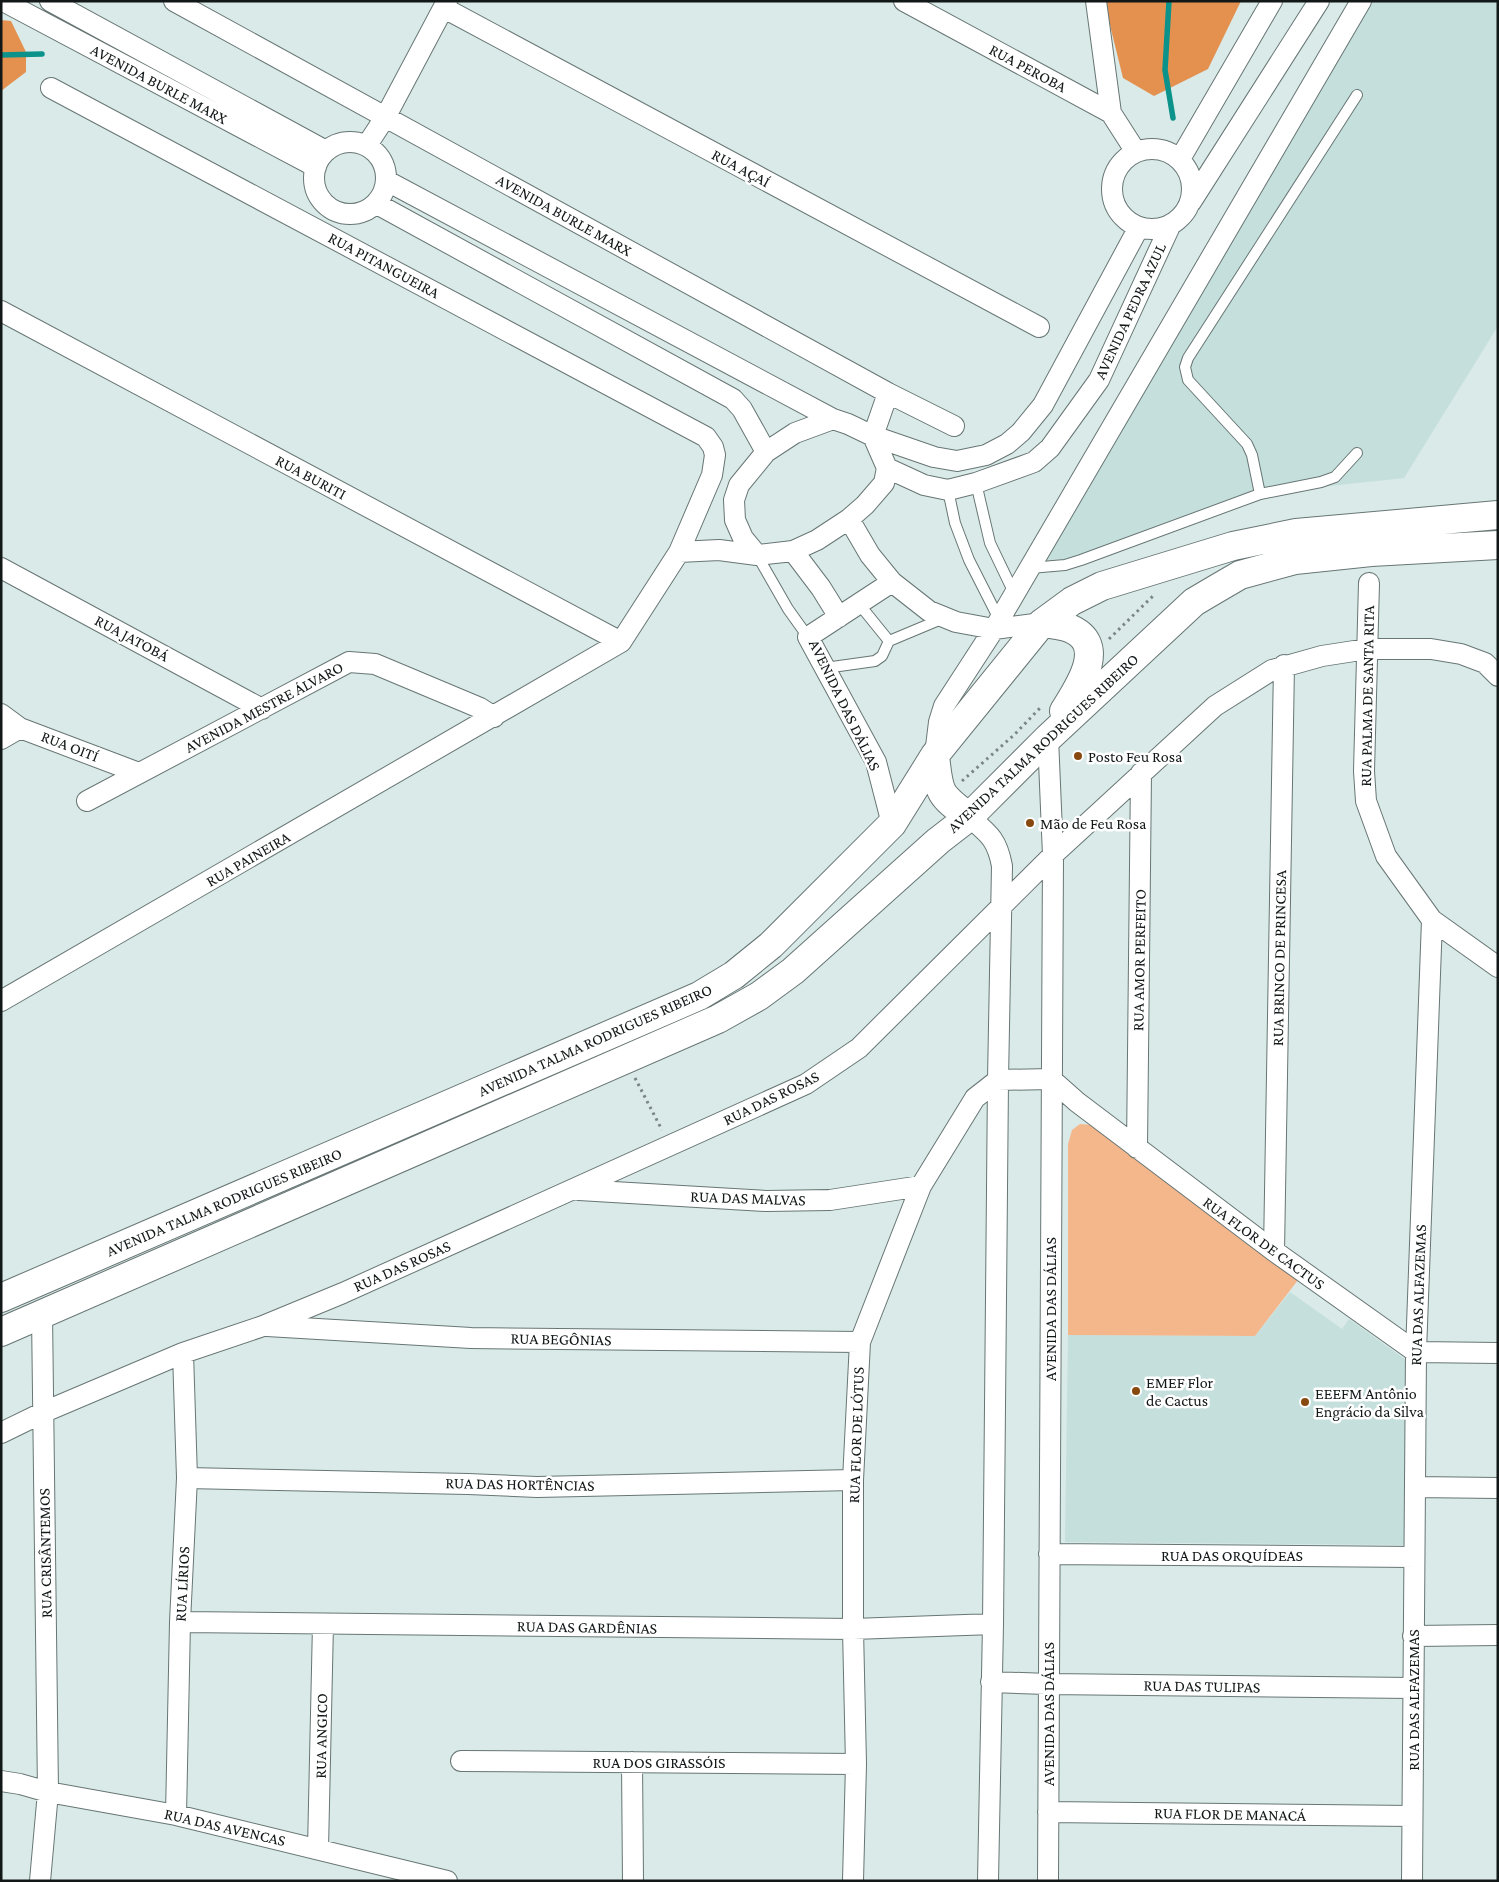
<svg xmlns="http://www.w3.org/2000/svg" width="1499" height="1882" font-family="'Crimson Pro',serif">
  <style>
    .built { fill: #c5dfdc }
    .green { fill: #f4b68b }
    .forest { fill: #e49150 }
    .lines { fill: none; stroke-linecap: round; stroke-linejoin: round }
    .stream { stroke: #0b928a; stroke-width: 5.5 }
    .service-casing { stroke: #677674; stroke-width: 12 }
    .minor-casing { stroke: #677674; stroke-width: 22 }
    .secondary-casing { stroke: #677674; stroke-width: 30 }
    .path { stroke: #7a8584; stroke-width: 3; stroke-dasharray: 2.5 4; stroke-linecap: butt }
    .service { stroke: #fff; stroke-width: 10 }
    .minor { stroke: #fff; stroke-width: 20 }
    .secondary { stroke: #fff; stroke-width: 28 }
    .poi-dot { fill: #88490f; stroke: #fff; stroke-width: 2 }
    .labels { text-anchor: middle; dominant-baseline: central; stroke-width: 5; stroke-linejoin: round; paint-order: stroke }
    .street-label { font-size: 16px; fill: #121717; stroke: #fff }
    .poi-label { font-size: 16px; fill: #121717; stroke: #fff; text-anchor: start }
  </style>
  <rect width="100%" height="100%" fill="#d9eae8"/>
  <path class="built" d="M1366,1H1498V326L1404,478L1274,492L1052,573L1039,558Z
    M1290,1292L1342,1329L1349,1319L1406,1360L1404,1545L1065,1542L1068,1335L1255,1336Z"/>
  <path class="green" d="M1080,1124L1092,1125L1298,1280L1255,1336L1068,1335V1144L1072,1130Z"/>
  <path class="forest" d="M1104,1H1241L1208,69L1154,96L1123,78Z
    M1,20L11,21L26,52V72L1,91Z"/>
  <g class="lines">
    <path class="stream" d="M1169,1L1165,70L1173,118
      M1,55L42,54"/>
    <defs>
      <path id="service" d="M976,483L990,543L1014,593
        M948,490L955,523L969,560L999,619
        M1260,494L1252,455L1247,444L1188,380L1185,367L1188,358L1357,95
        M757,555L788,609L808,637
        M1030,568L1065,565L1081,560L1260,494L1321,482L1335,477L1357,453
        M859,604L889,641
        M825,668L875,661L882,656L889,641L944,618"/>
      <path id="minor" d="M3,1L316,167
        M50,1L326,151
        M174,1L888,393L954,426
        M904,1L1111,113L1136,152
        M1096,1L1111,113
        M444,8L1039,327
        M314 178a36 36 0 1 1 72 0a36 36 0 1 1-72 0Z
        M367,145L386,116L447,1
        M1112 189a40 40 0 1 1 80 0a40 40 0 1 1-80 0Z
        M1180,159L1272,1
        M387,181L833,419L848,424L873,436L887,468L884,483L865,505L849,519L817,540L793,551L757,555L719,550L679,552
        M1191,202L1319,1
        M377,204L733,399L742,409L766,452
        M1,311L621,642
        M888,393L873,436L934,457L957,461L986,455L1007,444L1021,432L1043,405L1139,227
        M887,468L924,485L948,490L976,483L1034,462L1050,448L1099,380L1171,224
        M849,519L870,555L892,582
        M793,551L821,588L839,617
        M757,555L743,538L735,520L734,500L739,485L766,452L795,433L833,419
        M1,568L262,709
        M1369,583L1364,771L1366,801L1386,856L1432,920L1498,967
        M1,714L20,728
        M1,739L20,728L139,773
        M935,755L939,722L944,706L994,629L1361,1
        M87,801L349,662L375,664L480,708L494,717
        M969,817C989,834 997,839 1002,866L998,1080L993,1624L988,1881
        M892,824L876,762L808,637L892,582L929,611L956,622L994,629L1042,623
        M1,1001L621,642L679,552L712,475L715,455L713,447L706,437L51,88
        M1051,1079L1077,1102L1274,1251L1416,1352L1498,1353
        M1137,1148L1141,773
        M579,1190L766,1201L830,1200L921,1186
        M1274,1251L1284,665
        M267,1326L471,1338L860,1342
        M1,1433L44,1412L183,1353L263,1326L343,1293L806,1084L859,1048L1053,855L1215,706L1272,670L1322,656L1367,649H1431L1461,654L1485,663L1498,676
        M187,1478L468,1484L537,1487L853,1480
        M1415,1487L1498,1488
        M1049,1554L1414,1557
        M180,1622L853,1629L993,1624
        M1413,1636L1498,1635
        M991,1682L1048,1684L1413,1688
        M461,1761L856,1764
        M632,1762L633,1881
        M1,1781L20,1784L48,1792L176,1815L447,1881
        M1048,1812L1412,1816
        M176,1815L180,1622L187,1478L183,1353
        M318,1849L323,1624
        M40,1881L48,1792L42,1314
        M853,1881L856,1764L853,1629V1480L860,1342L921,1186L975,1098L998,1080L1051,1079
        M1048,1881L1053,855L1048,738
        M1412,1881L1416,1352L1432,920"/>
      <path id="secondary" d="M1042,623C1051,624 1061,625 1069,628C1109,644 1079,687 1064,711
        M935,755C939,793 938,794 969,817
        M1,1298L699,996L734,975L771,945L892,824L935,755L1042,623L1072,601L1102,586L1233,546L1296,533L1498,515
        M1,1332L718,1019L759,996L793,971L938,841L969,817L1048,738L1194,602L1216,589L1240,575L1295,560L1371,552L1498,545"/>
    </defs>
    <use href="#service" class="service-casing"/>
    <use href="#minor" class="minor-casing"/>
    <use href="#secondary" class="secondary-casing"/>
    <path class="path" d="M1109,639L1155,594
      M962,781L1014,735L1041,707
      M635,1078L662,1130"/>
    <use href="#service" class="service"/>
    <use href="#minor" class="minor"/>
    <use href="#secondary" class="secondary"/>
  </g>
  <g class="poi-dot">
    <circle cx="1078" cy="756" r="5"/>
    <circle cx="1030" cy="823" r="5"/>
    <circle cx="1136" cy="1391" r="5"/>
    <circle cx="1305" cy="1402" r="5"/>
  </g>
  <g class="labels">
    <g class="street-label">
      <text transform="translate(1028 68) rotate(28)">RUA PEROBA</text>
      <text transform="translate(159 84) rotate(28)">AVENIDA BURLE MARX</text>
      <text transform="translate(741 168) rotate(28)">RUA AÇAÍ</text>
      <text transform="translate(564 215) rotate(29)">AVENIDA BURLE MARX</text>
      <text transform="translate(384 265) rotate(28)">RUA PITANGUEIRA</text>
      <text transform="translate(1130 311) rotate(-65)">AVENIDA PEDRA AZUL</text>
      <text transform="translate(311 477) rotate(28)">RUA BURITI</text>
      <text transform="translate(132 638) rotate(28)">RUA JATOBÁ</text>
      <text transform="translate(1367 696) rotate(-89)">RUA PALMA DE SANTA RITA</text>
      <text transform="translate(845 705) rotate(64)">AVENIDA DAS DÁLIAS</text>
      <text transform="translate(264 707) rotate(-28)">AVENIDA MESTRE ÁLVARO</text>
      <text transform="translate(1043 743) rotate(-43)">AVENIDA TALMA RODRIGUES RIBEIRO</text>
      <text transform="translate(70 746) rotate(21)">RUA OITÍ</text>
      <text transform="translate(248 859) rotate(-30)">RUA PAINEIRA</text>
      <text transform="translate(1279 958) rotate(-89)">RUA BRINCO DE PRINCESA</text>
      <text transform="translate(1139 960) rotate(-89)">RUA AMOR PERFEITO</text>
      <text transform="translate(595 1040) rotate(-24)">AVENIDA TALMA RODRIGUES RIBEIRO</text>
      <text transform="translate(771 1098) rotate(-26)">RUA DAS ROSAS</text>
      <text transform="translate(748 1198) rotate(2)">RUA DAS MALVAS</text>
      <text transform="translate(224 1202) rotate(-23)">AVENIDA TALMA RODRIGUES RIBEIRO</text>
      <text transform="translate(1264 1243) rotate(36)">RUA FLOR DE CACTUS</text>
      <text transform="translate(402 1266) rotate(-24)">RUA DAS ROSAS</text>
      <text transform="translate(1418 1295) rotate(-88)">RUA DAS ALFAZEMAS</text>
      <text transform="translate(1050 1309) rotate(-90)">AVENIDA DAS DÁLIAS</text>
      <text transform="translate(561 1339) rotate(1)">RUA BEGÔNIAS</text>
      <text transform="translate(856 1435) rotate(-88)">RUA FLOR DE LÓTUS</text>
      <text transform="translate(520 1484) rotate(1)">RUA DAS HORTÊNCIAS</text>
      <text transform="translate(45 1553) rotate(-91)">RUA CRISÂNTEMOS</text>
      <text x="1232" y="1555">RUA DAS ORQUÍDEAS</text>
      <text transform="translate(182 1584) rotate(-87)">RUA LÍRIOS</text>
      <text transform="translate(587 1627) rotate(1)">RUA DAS GARDÊNIAS</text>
      <text transform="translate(1202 1686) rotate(1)">RUA DAS TULIPAS</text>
      <text transform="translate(1413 1700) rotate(-90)">RUA DAS ALFAZEMAS</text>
      <text transform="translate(1048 1714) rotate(-90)">AVENIDA DAS DÁLIAS</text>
      <text transform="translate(321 1736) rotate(-89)">RUA ANGICO</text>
      <text x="659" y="1762">RUA DOS GIRASSÓIS</text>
      <text transform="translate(1230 1814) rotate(1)">RUA FLOR DE MANACÁ</text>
      <text transform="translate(225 1827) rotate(13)">RUA DAS AVENCAS</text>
    </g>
    <g class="poi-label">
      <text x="1088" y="756">Posto Feu Rosa</text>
      <text x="1040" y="823">Mão de Feu Rosa</text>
      <text x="1146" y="1382">EMEF Flor<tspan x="1146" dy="18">de Cactus</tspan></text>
      <text x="1315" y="1393">EEEFM Antônio<tspan x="1315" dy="18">Engrácio da Silva</tspan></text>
    </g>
  </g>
  <rect width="1499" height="1882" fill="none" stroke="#121717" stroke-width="5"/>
</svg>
